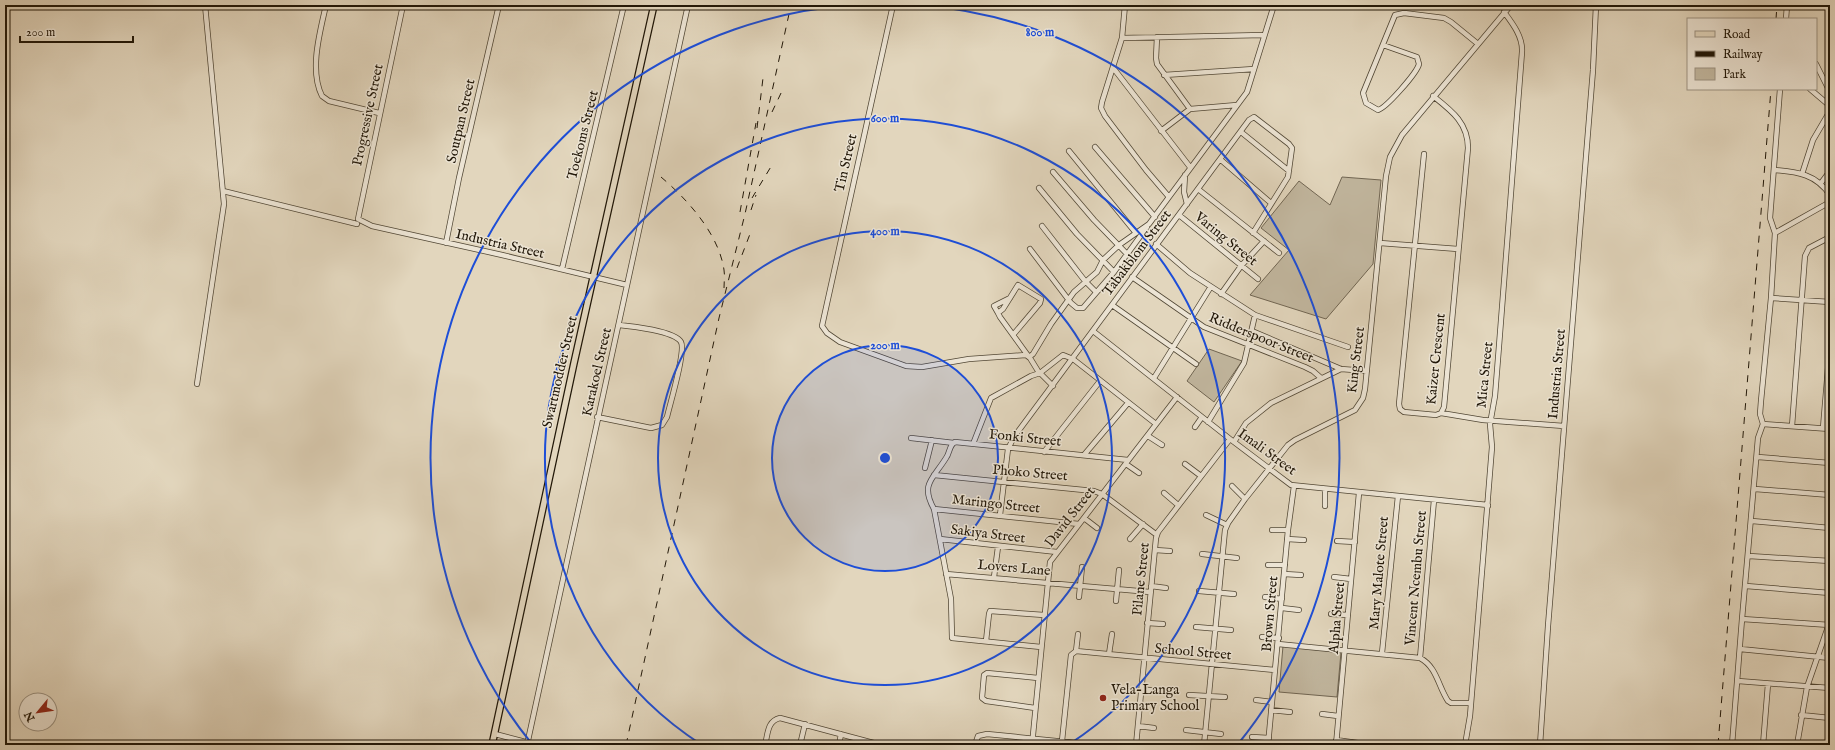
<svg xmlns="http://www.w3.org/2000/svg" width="1835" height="750" font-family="'IM FELL English',serif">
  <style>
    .green { fill: #c1b69e; stroke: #716653 }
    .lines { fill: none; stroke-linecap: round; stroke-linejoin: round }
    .minor-casing { stroke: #514735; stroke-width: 6 }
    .major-casing { stroke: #211708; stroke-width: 8 }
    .minor { stroke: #ece4d4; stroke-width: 4.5 }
    .major { stroke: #e2d6bd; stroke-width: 5.5 }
    .rail { stroke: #211708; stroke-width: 1; stroke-dasharray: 7 7; stroke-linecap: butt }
    .ring { fill: none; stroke: #1d4ed8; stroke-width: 2 }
    .poi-dot { fill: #8f2418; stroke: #ece4d4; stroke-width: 1.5 }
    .labels { text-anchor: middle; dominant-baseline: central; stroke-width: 3; stroke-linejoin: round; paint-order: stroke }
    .street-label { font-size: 14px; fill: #211708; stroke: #ece4d4 }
    .poi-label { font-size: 14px; fill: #211708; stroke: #ece4d4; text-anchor: start }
    .centre { fill: #1d4ed8; stroke: #ece4d4; stroke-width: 2 }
    .ring-label { font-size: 12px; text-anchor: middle; font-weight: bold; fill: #1d4ed8; stroke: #ece4d4; stroke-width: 3; stroke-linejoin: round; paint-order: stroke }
  </style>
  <rect width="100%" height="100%" fill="#e2d6bd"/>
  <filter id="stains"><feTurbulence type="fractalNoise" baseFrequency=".005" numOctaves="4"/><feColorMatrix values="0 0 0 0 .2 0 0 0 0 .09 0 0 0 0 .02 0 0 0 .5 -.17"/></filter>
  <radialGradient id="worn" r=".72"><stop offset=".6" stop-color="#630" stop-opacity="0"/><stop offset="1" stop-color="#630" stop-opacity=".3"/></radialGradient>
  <path class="green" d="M1342,177L1381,180L1373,264L1326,319L1250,295L1289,250L1261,228L1299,181L1330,205Z
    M1209,349L1242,361L1214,402L1187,381Z
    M1283,646L1341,652L1337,697L1279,692Z"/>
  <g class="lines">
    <defs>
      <path id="minor" d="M326,5C320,32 309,70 322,96L329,101L379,113
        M403,5L358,219L372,226L502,255L627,285
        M893,5L822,326L827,333L840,342L906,366L922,367L969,359L1026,355L1030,358L1038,371L1053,386
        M1125,5L1122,38L1102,102L1101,108L1105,116L1146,170L1169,197L1247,92L1274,5
        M1786,19L1787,5
        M1157,37L1156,58L1157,64L1190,109
        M1122,38L1264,35
        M1383,45L1417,57L1419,64C1417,73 1386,108 1378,110L1366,103L1363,93L1395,15L1404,13L1444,18L1451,22L1478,44
        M1816,64L1830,92
        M1114,69L1190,167
        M1164,75L1254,69
        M1810,89L1830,106
        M1161,131L1190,109L1237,105
        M1241,132L1289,171
        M1095,147L1155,217
        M1069,151L1136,233
        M1424,154L1399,404L1400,409L1404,412L1436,415L1441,413L1444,407L1468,148C1468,123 1452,111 1433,96
        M1221,160L1271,203
        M1774,170C1798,172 1816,174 1830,195
        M1053,172L1094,220L1127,254
        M1802,174L1813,140L1830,111
        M1185,175L1184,192L1187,204
        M1821,183L1830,171
        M1039,188L1077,234L1114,272
        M1198,189L1279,253
        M223,191L357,224
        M1179,215L1258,279
        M1042,226L1085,281L1096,292
        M1775,233L1770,218L1780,89
        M446,243L459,178L499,5
        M1380,243L1458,249
        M1156,244L1190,273L1255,315L1348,347
        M1030,249L1071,303L1077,308H1083L1114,272L1147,227
        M562,269L624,5
        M1132,277L1204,327L1305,367L1313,371L1321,378
        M1221,294L1241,266L1264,241
        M1771,298L1830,302
        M1112,305L1196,364
        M998,313L994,306L1010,298
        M1093,331L1230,439L1291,485L1488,505V506
        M1252,331L1341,369L1367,371
        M1013,335L1040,303L1041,299L1018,285L1003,309L998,313L1000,317L1029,357L1033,354L1051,324L1074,292L1097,272L1103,260L1119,245L1149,224L1169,197
        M1154,378L1210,288
        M197,384L224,204L205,5
        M1441,413L1483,420L1564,426
        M597,417L651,428L662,425L667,417C670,404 686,351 681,342C675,331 631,326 619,325
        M1208,422L1244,363L1255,315
        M1763,424L1830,429
        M1792,426L1805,256L1809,248L1830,237
        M1195,427L1202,417
        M1823,428L1830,344
        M1148,436L1162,445
        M911,438L954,443
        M1234,442L1246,423L1271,403L1341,369
        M973,444L991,398L1031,376L1040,373L1063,355L1073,359L1156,424
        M1044,452L1100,381
        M1084,455L1128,403
        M1758,457L1830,463
        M1126,464L1139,473
        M1185,464L1201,476
        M925,468L932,440
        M934,475L1094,491L1102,494L1157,535
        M1232,486L1245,499
        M1325,489V506
        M1755,489L1830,495
        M1164,493L1178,505
        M934,509L1079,524
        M1000,515L1008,449L1014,437L1249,120L1254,117L1289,144L1292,148L1288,177L1253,233
        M1206,515L1227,525
        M1084,518L1097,528
        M1752,521L1830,528
        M1272,530H1288
        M940,539L1057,552
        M1130,539L1143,524
        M1287,539L1304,540
        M1337,541L1355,542
        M1155,550L1170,551
        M1202,554L1237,558
        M1749,556L1830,561
        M1268,565H1285
        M946,574L1150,592
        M1284,574L1301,575
        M994,577L998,547
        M1334,577L1351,579
        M1151,586L1166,588
        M1746,586L1830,593
        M1199,591L1234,594
        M1079,597L1082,567
        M1265,597L1282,599
        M1116,601L1119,570
        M1282,608L1299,610
        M1331,614L1348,615
        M1742,619L1758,438L1763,424L1760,414L1761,401L1771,298L1775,233L1830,202
        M1147,623L1163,624
        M1196,627L1231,630
        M1262,637L1279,638
        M986,641L989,614L990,611L1044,615
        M1278,644L1420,658C1437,667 1438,686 1448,701L1451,703H1471
        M1041,647L952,638L951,599L934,509C920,484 933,479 946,458C950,453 949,445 955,442L1128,460
        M1740,649L1830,658
        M1076,651L1275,670
        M1076,651L1078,634
        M1382,653L1398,496
        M1109,654L1112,634
        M1420,658L1434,500
        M1738,681L1830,688
        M1141,689L1157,691
        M1189,695L1225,697
        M1256,700L1272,702
        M1035,708L986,701L982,698L984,675L987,673L1038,678
        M1271,710L1290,712
        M1322,714L1338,716
        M1801,715L1830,718
        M1138,726L1154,728
        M1186,730L1221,734
        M495,734L537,745
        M1252,737L1269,738
        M1336,740L1372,745
        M1062,741L1071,655L1076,651
        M527,745L688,5
        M765,745C768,734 767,721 780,718L881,745
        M800,745L805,724
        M839,745L841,734
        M975,745L978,736L987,734L1097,745
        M1032,745L1050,562L1177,397
        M1136,745L1156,538L1158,532L1230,439
        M1204,745L1225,530L1228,523L1245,499L1288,445L1295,440L1355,410L1363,398L1365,389L1386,176L1390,157L1402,135L1511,5
        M1268,745L1288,530L1294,486
        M1336,745L1359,493
        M1465,745L1470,716L1483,559L1492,447L1490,424L1495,396L1499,346L1522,52C1523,37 1513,24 1504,12
        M1540,745L1548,626L1593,70L1596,5
        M1732,745L1742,619L1830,625
        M1763,745L1768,684
        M1797,745L1807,687L1829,624"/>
      <path id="major" d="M492,745L574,363L654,5"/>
    </defs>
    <use href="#minor" class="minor-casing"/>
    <use href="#major" class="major-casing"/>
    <use href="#minor" class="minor"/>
    <use href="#major" class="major"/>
    <path class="rail" d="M1776,19L1777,5
      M772,112L782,91
      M757,128L763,78
      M661,177C687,199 719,234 724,270C725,276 724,282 724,288
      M752,198L772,165
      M751,210L756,195
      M740,212L756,123
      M737,268L750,234
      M626,745L719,318L745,214L791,5
      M1718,745L1771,89"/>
  </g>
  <circle cx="885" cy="458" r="113" fill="#1d4ed8" fill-opacity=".12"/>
  <g class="ring">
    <circle cx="885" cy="458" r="113"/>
    <circle cx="885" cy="458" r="227"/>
    <path d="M702 745A340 340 0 1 1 1068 745"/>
    <path d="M532 744A454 454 0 0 1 853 5M917 5A454 454 0 0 1 1238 744"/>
  </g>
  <circle class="poi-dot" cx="1103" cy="698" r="4"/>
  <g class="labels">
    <g class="street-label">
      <text transform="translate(368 115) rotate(-78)">Progressive Street</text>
      <text transform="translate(461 121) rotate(-77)">Soutpan Street</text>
      <text transform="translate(583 135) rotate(-76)">Toekoms Street</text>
      <text transform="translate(846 163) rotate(-77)">Tin Street</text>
      <text transform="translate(1226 239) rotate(39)">Varing Street</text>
      <text transform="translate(500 244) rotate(13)">Industria Street</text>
      <text transform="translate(1137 253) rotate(-53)">Tabakblom Street</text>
      <text transform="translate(1261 338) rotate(22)">Ridderspoor Street</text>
      <text transform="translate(1436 359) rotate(-84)">Kaizer Crescent</text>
      <text transform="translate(1356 360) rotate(-83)">King Street</text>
      <text transform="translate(560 372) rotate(-77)">Swartmodder Street</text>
      <text transform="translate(597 372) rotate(-77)">Karakoel Street</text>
      <text transform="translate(1557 374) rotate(-85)">Industria Street</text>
      <text transform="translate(1485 375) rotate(-84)">Mica Street</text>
      <text transform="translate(1025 438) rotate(6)">Fonki Street</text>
      <text transform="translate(1267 452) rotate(36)">Imali Street</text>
      <text transform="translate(1030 473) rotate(5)">Phoko Street</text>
      <text transform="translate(996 504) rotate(6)">Maringo Street</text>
      <text transform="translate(1070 517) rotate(-52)">David Street</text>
      <text transform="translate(988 534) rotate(7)">Sakiya Street</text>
      <text transform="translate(1014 568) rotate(5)">Lovers Lane</text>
      <text transform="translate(1379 573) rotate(-85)">Mary Malote Street</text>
      <text transform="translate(1416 578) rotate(-85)">Vincent Ncembu Street</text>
      <text transform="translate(1141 579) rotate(-84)">Pilane Street</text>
      <text transform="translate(1270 614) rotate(-85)">Brown Street</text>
      <text transform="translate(1337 618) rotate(-85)">Alpha Street</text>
      <text transform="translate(1193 652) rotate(5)">School Street</text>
    </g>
    <g class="poi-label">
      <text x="1111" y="690">Vela-Langa<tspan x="1111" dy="16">Primary School</tspan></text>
    </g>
  </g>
  <circle cx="885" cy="458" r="6" class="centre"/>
  <g class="ring-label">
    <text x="1040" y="36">800 m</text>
    <text x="885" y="122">600 m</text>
    <text x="885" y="235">400 m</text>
    <text x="885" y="349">200 m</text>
  </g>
  <rect width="1835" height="750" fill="none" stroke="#e2d6bd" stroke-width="20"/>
  <rect x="6" y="6" width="1823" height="738" fill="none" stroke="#211708" stroke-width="2"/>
  <rect x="10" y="10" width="1815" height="730" fill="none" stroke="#211708"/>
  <rect x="1687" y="18" width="130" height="72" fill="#ece4d4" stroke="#9b9282"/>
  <rect x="1695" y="31" width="20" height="6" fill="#e2d6bd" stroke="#9b9282"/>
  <text x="1723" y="38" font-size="12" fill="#211708">Road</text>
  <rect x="1695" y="51" width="20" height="6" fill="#211708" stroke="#9b9282"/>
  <text x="1723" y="58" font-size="12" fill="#211708">Railway</text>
  <rect x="1695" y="68" width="20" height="12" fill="#c1b69e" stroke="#9b9282"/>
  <text x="1723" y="78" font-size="12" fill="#211708">Park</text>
  <g transform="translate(38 712) rotate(241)"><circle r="19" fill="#ece4d4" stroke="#9b9282"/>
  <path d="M0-3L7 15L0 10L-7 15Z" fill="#8f2418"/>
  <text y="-6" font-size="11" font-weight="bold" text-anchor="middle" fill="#211708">N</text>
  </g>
  <path d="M20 36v6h113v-6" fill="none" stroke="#211708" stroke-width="2"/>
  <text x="26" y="36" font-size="12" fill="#211708" stroke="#ece4d4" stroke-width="3" paint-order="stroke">200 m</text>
  <rect width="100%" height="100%" filter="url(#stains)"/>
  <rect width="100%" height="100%" fill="url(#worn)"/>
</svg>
